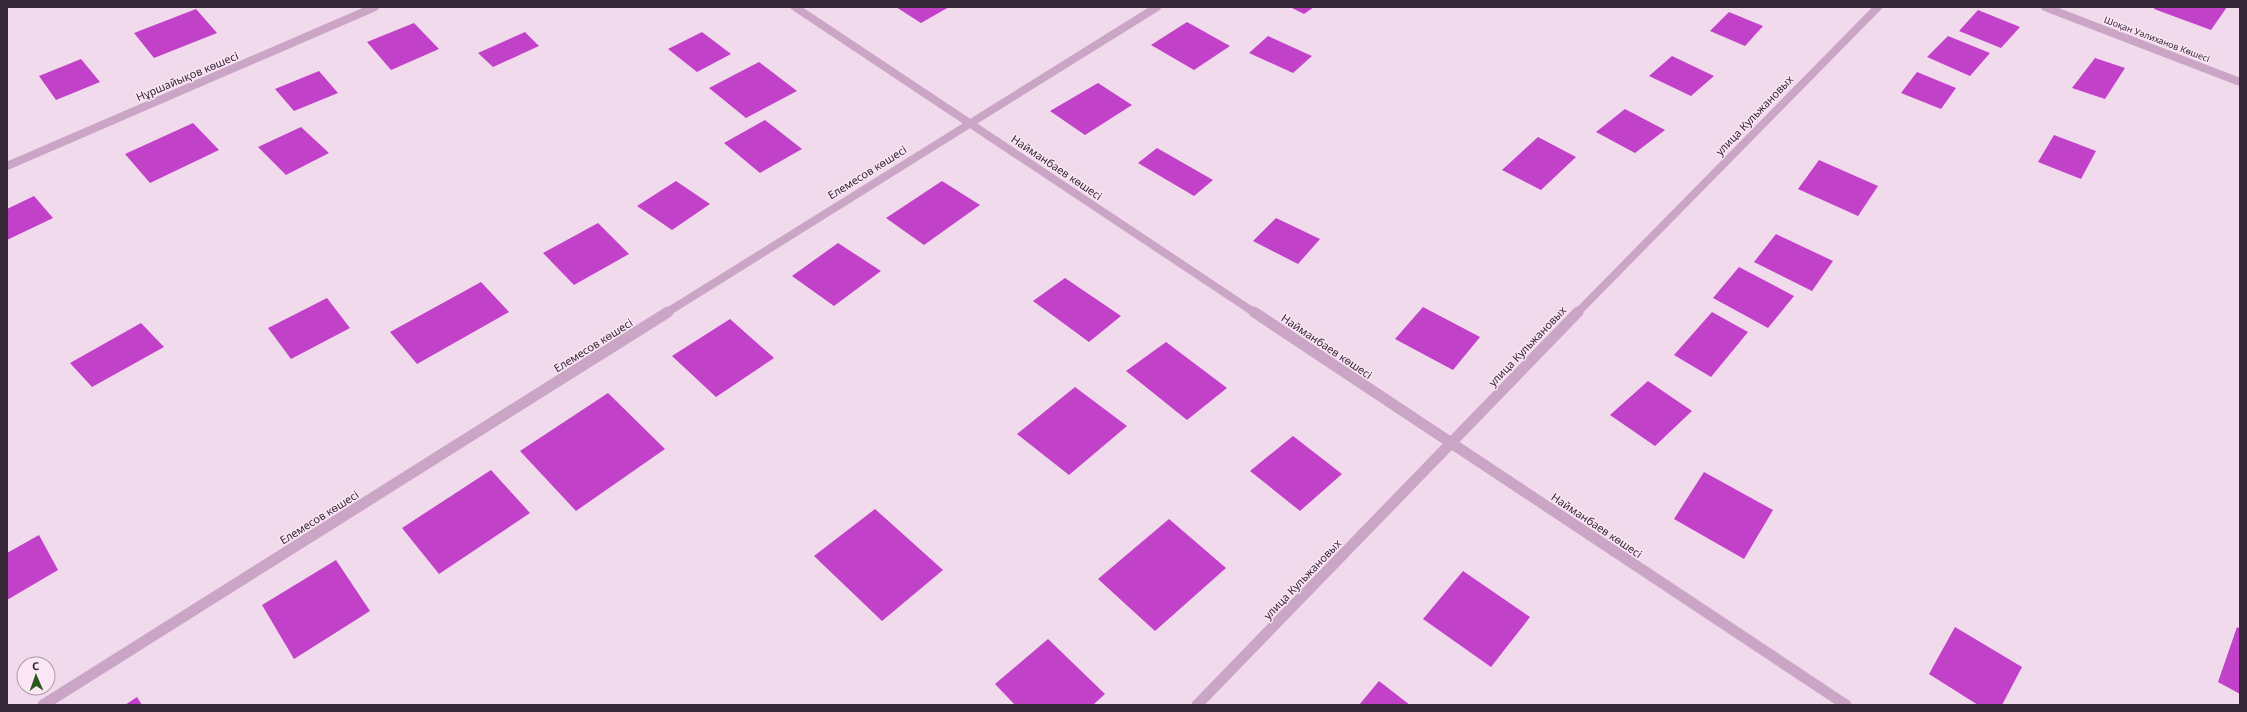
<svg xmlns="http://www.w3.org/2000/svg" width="2247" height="712" font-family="'Noto Sans',sans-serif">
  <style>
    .building { fill: #c241c9 }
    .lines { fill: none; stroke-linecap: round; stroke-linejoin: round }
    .minor-far1 { stroke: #cba5c5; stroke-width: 8 }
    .minor { stroke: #cba5c5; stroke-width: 11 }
    .labels { text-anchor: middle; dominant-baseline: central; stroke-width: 3; stroke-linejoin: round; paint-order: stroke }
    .far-street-label { font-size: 9px; fill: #362736; stroke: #fae6f5 }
    .street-label { font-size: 11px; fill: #362736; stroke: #fae6f5 }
  </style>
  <rect width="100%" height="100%" fill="#f2daed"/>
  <path class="building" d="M896,7H949L921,23Z
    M1290,7H1314L1304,14Z
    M2155,7H2227L2211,30L2154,9Z
    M196,9L217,33L154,58L134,33Z
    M1978,10L2020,27L2001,48L1959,31Z
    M1729,12L1763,26L1745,46L1710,31Z
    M1187,22L1230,46L1194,70L1151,45Z
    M414,23L439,49L391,70L367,42Z
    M525,32L539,46L493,67L478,53Z
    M702,32L731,54L697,72L668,49Z
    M1268,36L1312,56L1293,73L1249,53Z
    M1948,36L1990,53L1970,76L1927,57Z
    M1672,56L1714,76L1691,96L1649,76Z
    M2095,58L2125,68L2105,99L2072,88Z
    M81,59L100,82L56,100L39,76Z
    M759,62L797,91L746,118L709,88Z
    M319,71L338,93L294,111L275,89Z
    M1917,72L1956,88L1941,109L1901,93Z
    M1098,83L1132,105L1085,135L1050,111Z
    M1625,109L1665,130L1635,153L1596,132Z
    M765,120L802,149L760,173L724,143Z
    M193,123L219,150L150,183L125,154Z
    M301,127L329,153L286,175L258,147Z
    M2054,135L2096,151L2081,179L2038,162Z
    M1538,137L1576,157L1541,190L1502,170Z
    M1157,148L1213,180L1194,196L1138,163Z
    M1819,160L1878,186L1858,216L1798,189Z
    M676,181L710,204L672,230L637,206Z
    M942,181L980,205L924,245L886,218Z
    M34,196L53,218L7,240V209Z
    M1276,218L1320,239L1298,264L1253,241Z
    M598,223L629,254L574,285L543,253Z
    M1776,234L1833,261L1812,291L1754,262Z
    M838,243L881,271L834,306L792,276Z
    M1739,267L1794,296L1768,328L1713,298Z
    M1065,278L1121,316L1089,342L1033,301Z
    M481,282L509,312L417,364L390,332Z
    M327,298L350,328L291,359L268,328Z
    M1423,307L1480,337L1453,370L1395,339Z
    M1712,312L1748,332L1711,377L1674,355Z
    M730,319L774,358L716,397L672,356Z
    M141,323L164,347L92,387L70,363Z
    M1166,342L1227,388L1187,420L1126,371Z
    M1648,381L1692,411L1655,446L1610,415Z
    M1075,387L1127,426L1069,475L1017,434Z
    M608,393L665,449L576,511L520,451Z
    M1293,436L1342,474L1300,511L1250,471Z
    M491,470L530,513L439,574L402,528Z
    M1704,472L1773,510L1744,559L1674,519Z
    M875,509L943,570L882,621L814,556Z
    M1169,519L1226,568L1155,631L1098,579Z
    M39,535L58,570L7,600V553Z
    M336,560L370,611L294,659L262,605Z
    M1463,571L1530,617L1491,667L1423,619Z
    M1955,627L2022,667L2002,705H1978L1929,674Z
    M2237,627L2240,629V694L2218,682Z
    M1048,639L1105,694L1093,705H1015L995,684Z
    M1379,681L1410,705H1359Z
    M137,697L142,705H125Z"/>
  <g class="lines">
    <path class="minor-far1" d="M795,7L1255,313
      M2045,7L2240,82
      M7,166L375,7
      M666,313L1157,7
      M1577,313L1878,7"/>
    <path class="minor" d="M1254,312L1846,705
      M43,705L668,312
      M1197,705L1578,312"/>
  </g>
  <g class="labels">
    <g class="far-street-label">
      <text transform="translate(2157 39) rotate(21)">Шоқан Уәлиханов Көшесі</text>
    </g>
    <g class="street-label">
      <text transform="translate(187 76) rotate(-23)">Нұршайықов көшесі</text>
      <text transform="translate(1754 115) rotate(-46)">улица Кульжановых</text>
      <text transform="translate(1057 167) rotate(34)">Найманбаев көшесі</text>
      <text transform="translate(867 172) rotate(-32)">Елемесов көшесі</text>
      <text transform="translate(593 345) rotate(-32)">Елемесов көшесі</text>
      <text transform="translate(1327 346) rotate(34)">Найманбаев көшесі</text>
      <text transform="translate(1527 346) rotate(-46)">улица Кульжановых</text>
      <text transform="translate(319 517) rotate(-32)">Елемесов көшесі</text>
      <text transform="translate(1597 525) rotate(34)">Найманбаев көшесі</text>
      <text transform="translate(1302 579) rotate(-46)">улица Кульжановых</text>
    </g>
  </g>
  <rect width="2247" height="712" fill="none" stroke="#362736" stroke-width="16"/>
  <g transform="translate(36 676) rotate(358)"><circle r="19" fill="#fae6f5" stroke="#ac9aa9"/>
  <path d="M0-3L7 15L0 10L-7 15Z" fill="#29591b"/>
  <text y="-6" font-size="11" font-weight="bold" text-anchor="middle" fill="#362736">С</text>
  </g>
</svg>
